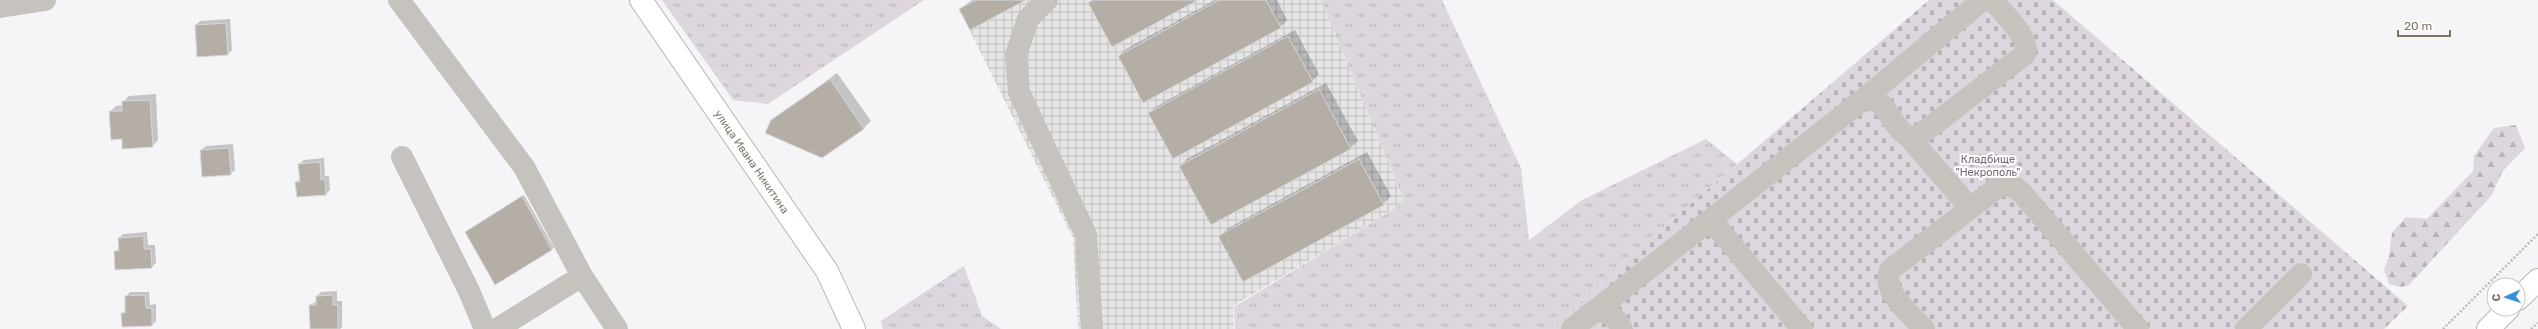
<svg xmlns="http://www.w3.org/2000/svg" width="2538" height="329" font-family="Rubik,sans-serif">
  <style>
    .industrial { fill: url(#industrial-grid) }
    .grass { fill: url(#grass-tufts) }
    .forest { fill: url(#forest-firs) }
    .cemetery { fill: url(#cemetery-stones) }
    .shadow { fill: #0003 }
    .building { fill: #b4aea6; stroke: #d8d7d9 }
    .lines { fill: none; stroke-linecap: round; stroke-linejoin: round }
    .major-casing { stroke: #b9b6b0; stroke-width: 24 }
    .path { stroke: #bdbbb7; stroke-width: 2.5; stroke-dasharray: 2 2; stroke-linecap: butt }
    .minor { stroke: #c6c3be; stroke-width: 22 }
    .major { stroke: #fff; stroke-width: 22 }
    .labels { text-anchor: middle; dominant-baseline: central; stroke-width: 4; stroke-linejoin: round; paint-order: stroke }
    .park-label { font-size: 11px; fill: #7b677b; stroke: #fff }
    .street-label { font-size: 11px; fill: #7e7564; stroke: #fff }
  </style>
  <defs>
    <pattern id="industrial-grid" width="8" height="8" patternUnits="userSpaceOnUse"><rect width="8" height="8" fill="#e6e5e5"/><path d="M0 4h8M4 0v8" fill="none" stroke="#c0bebd"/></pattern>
    <pattern id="grass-tufts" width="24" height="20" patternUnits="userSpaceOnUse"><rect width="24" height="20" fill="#ddd6de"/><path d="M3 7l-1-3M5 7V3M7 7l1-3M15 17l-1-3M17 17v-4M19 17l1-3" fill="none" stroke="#b8b2b8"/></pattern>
    <pattern id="forest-firs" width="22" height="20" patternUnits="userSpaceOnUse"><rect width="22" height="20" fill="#ddd6de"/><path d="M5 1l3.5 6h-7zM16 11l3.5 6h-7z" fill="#b8b2b8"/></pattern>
    <pattern id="cemetery-stones" width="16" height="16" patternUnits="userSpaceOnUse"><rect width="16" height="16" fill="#ddd6de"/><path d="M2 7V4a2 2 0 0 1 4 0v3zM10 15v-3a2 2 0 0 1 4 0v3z" fill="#b8b2b8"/></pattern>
  </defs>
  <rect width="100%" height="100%" fill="#f5f5f7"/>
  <path class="industrial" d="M974,0H1321L1405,202L1233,306L1234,329H1078L1073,238L959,9Z"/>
  <path class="grass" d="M662,0H924L768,104L733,100Z
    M1321,0H1442L1521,168L1529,240L1582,200L1706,139L1737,164L1610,273L1554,329H1235L1234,307L1405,202Z
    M964,266L982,316L1001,329H883L881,321Z"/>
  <path class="forest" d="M2516,125L2525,148L2502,172L2492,195L2409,285L2400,287L2389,284L2384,270L2389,256L2392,233L2406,217L2427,219L2473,171L2474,156L2494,128Z"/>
  <path class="cemetery" d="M1929,0H2053L2408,306L2384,329H1554L1610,273Z"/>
  <path class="shadow" d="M972,0H1024L960,9Z
    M1215,0H1277L1287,20L1280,27L1119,56L1126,49Z
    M230,19L232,50L228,54L196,25L200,21Z
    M1295,30L1319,74L1312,81L1149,113L1157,106Z
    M837,73L871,121L863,129L772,121Z
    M1326,83L1358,141L1350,148L1180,166L1187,159Z
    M156,94L158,140L152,146L123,138L110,112L116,106L123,105V102L129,96Z
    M233,144L235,170L230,174L201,150L206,146Z
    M1367,152L1391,196L1383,204L1244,280L1220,236L1227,229Z
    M324,158L325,176H329L330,190L326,194L296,182L301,178L299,164L304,160Z
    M524,195L554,248L552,249L468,231Z
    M147,232L148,245H155L156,263L152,267L116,269L115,252L119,248V238L123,234Z
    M337,291V301H342V327L340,329H311L310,305L317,301V296L321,292Z
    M130,292H149L150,305L156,304V321L152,325L122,314L126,310V297Z"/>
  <path class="building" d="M976,0H1026L970,30L959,9Z
    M1093,0H1198L1112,47L1088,3Z
    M1219,0H1266L1281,28L1143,103L1118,56Z
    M226,23L228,55L197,57L195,25Z
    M1288,36L1313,82L1173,159L1148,113Z
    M830,79L864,129L822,158L765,133L771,120Z
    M1319,89L1351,149L1211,225L1179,166Z
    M150,100L153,147L122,149V139L111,140L109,111H122V101Z
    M229,148L231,175L202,177L200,150Z
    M1359,159L1384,205L1243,282L1218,236Z
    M320,162L321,180L325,179L326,195L297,197L295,182H300L298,164Z
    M522,196L552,250L495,285L465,232Z
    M144,236V249H151L152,268L115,270L114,251H119L118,238Z
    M145,295L146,308H152V326L122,327L121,313H125V296Z
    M333,295V305H338V329H310L309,305H316V296Z"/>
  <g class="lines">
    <defs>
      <g id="major">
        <path id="s1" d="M641,0L827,271L854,329"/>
        <path d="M2518,299L2538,280"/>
        <path d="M2488,329L2508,309"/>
      </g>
    </defs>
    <use href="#major" class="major-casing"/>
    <path class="path" d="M2443,329L2538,234
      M2531,329L2538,323"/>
    <path class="minor" d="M399,0L524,167L582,276L617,329
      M1047,0L1028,19L1016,55L1019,92L1086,235L1092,329
      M0,7L45,0
      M1865,98C1888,95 1893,138 1916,138L2024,55C2033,41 2004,14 1995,3L1988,0
      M1909,137L1970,208
      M402,157L469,291L485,329
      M1711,220L1802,329
      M1588,315C1605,307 1614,314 1622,329
      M497,329L582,276
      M1572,329L1865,98L1980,2L1987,0
      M1924,329C1911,314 1881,292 1890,270L1998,187L2008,184L2021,192L2138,329
      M2246,329L2301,274"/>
    <use href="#major" class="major"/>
  </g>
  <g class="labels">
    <g class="park-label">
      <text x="1988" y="159">Кладбище<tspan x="1988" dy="13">"Некрополь"</tspan></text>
    </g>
    <g class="street-label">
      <text stroke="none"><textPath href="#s1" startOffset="196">улица Ивана Никитина</textPath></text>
    </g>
  </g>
  <g transform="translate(2506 297) rotate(267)"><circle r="19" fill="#ffffff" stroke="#cbc8c1"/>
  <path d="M0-3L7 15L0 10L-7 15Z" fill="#3493d8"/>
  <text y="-6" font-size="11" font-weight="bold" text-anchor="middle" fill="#7e7564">С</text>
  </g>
  <path d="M2398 30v6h52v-6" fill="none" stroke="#7e7564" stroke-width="2"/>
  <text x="2404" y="30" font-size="12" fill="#7e7564" stroke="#ffffff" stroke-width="3" paint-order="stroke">20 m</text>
</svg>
